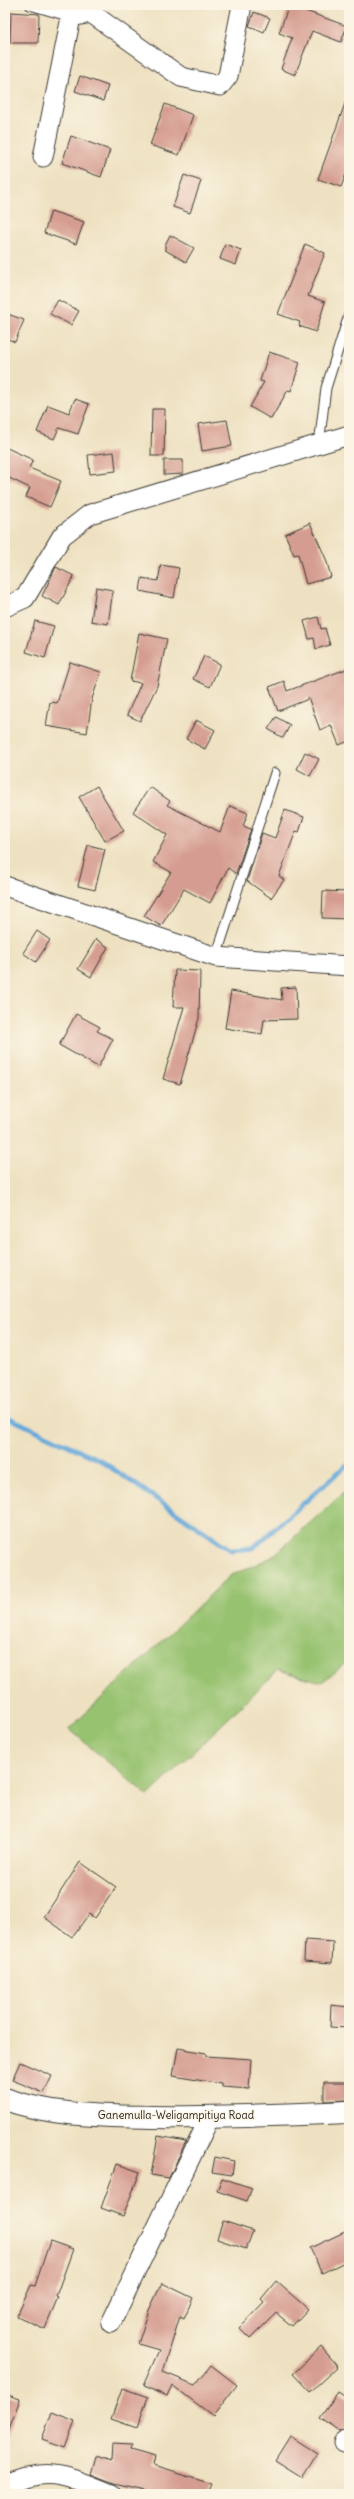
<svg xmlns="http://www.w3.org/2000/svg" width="354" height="2499" font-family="Delius,sans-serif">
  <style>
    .green { fill: #97c26f; stroke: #5a6f46 }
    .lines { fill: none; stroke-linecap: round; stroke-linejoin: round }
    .stream { stroke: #65a9da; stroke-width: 5 }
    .building { fill: #d59d91 }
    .service-casing { stroke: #3c3a35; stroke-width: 11 }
    .minor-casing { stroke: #3c3a35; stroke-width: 21 }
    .tertiary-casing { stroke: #3c3a35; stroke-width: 24 }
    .service { stroke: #fff; stroke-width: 9 }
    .minor { stroke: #fff; stroke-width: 19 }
    .tertiary { stroke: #fff; stroke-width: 22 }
    .labels { text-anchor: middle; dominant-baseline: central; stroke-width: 3; stroke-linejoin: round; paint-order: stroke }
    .street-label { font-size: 11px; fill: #1c1c1c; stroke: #fcf5e5 }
  </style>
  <rect width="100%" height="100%" fill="#fcf5e5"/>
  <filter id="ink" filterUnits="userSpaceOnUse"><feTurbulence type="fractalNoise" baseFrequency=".025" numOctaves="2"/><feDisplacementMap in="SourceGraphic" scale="8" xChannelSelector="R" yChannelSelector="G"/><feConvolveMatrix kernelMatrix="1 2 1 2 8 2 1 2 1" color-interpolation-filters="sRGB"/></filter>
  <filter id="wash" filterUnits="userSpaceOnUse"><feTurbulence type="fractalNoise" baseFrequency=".012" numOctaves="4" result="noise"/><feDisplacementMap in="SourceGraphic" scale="16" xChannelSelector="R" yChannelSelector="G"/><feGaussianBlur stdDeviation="0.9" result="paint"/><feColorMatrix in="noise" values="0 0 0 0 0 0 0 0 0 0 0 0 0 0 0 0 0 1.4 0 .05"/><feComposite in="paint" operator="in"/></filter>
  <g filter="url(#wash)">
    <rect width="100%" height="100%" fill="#eee1c1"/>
    <path class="green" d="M349,1488V1660L322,1682L278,1670L148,1796L69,1729L230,1576L272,1557Z"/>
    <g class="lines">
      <path class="stream" d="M5,1416L100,1460L231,1550L253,1548L349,1463"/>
    </g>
    <g id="blocks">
      <path class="building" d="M289,5L347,26L341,42L312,31L295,75L281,69L292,38L279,33Z
        M11,12L39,14L38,43H10Z
        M254,12L270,18L264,32L249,26Z
        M80,76L108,86L103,101L75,91Z
        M347,98L349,99V166L341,187L318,179Z
        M165,104L193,115L179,155L150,145Z
        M71,136L110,150L101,177L62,163Z
        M184,175L201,181L190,213L173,207Z
        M51,211L84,222L76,244L44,233Z
        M170,235L194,248L186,262L165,250V245Z
        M225,244L241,250L236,265L220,259Z
        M305,244L325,253L308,296L325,302L316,332L299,326L300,322L278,314Z
        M58,300L79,311L71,325L50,314Z
        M5,313L24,320L15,342L5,338Z
        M269,352L300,362L291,391L288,390L271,419L250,407L264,382L260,381Z
        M75,399L89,404L78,434L59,428L54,439L37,432L48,405L69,413Z
        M152,409H165L164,456H151Z
        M227,420L232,446L202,451L198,424Z
        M5,447L33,460L29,468L61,481L50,507L26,497L30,488L5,476Z
        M114,452L116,471L90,474L88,455Z
        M164,460H183V474L164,475Z
        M310,523L326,559L331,577L306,584L298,554L294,555L285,534Z
        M161,565L179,568L174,598L140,591L142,578L158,581Z
        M56,567L74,576L59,605L42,596Z
        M96,587L113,590L108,624L91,621Z
        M318,617L321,629L325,628L330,645L316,649L314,638L309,639L304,621Z
        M35,621L54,626L45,658L26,652Z
        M139,633L167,639L157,686L140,721L127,715L141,683L130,681Z
        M204,656L220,664L210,687L193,679Z
        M70,662L101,672L92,699L87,733L46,726L50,702L57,703Z
        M349,668V741L339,745L331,725L320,730L308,697L306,700L278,711L269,687L284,681L287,691Z
        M276,717L290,725L283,738L268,729Z
        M196,720L215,730L205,749L186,739Z
        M305,752L319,759L310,776L297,769Z
        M97,786L124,831L105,841L79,797Z
        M150,787L170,801L167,805L220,832L230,806L248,813L243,826L251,829L236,874L228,868L210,903L184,889L161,926L144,916L171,872L153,862L167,835L133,812Z
        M285,810L304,817L299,832L296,831L279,876L284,880L271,898L247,881L262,833L275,838Z
        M88,845L105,849L95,890L78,886Z
        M323,891L349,892V919L322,918Z
        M37,931L50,940L36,962L23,953Z
        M96,939L108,947L91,977L78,969Z
        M175,970L200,971L199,1018L180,1084L163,1079L184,1007H173Z
        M296,987L297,1019L264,1020L262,1034L225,1028L231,991L282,1000L281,988Z
        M76,1014L100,1027L97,1031L113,1039L98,1067L59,1045Z
        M80,1862L116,1887L95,1918L89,1914L72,1937L44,1917Z
        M305,1940L333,1942L332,1963L304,1961Z
        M331,2005L349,2007V2028L330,2027Z
        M178,2048L206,2053V2056L251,2059L249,2089L222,2087V2084L173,2076Z
        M20,2062L52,2076L44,2093L12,2080Z
        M324,2082H348V2100L324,2101Z
        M158,2136L186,2141L169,2178L151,2175Z
        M215,2157L234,2161L232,2175L212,2172Z
        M117,2164L140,2172L123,2216L101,2208Z
        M222,2178L252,2188L247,2201L217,2191Z
        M223,2221L253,2231L246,2249L217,2239Z
        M349,2230V2260L322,2273L310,2248Z
        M50,2241L73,2249L56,2296L58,2297L45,2329L17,2316L31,2285L35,2286Z
        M276,2281L308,2309L292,2326L276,2313L250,2339L239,2328L264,2302L261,2299Z
        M162,2283L193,2298L184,2318L180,2316L163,2372L195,2385L211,2365L237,2385L213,2416L172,2385L167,2396L143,2386L159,2350L138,2344L149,2310Z
        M321,2347L338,2366L310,2392L293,2374Z
        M122,2388L148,2397L137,2428L111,2419Z
        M338,2392L349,2399V2428L340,2432L320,2418Z
        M5,2394L20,2399L7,2435H5Z
        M52,2412L75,2421L65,2447L42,2439Z
        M290,2436L317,2453L302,2477L275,2460Z
        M112,2443L132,2444L130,2449L155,2456L153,2466L212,2484L208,2494H143L144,2490L114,2483L91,2474L96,2456L111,2461Z"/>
    </g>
  </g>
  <g filter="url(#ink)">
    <use href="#blocks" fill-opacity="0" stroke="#3c3a35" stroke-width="1"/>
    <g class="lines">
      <defs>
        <path id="service" d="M30,5L71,17
          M319,444L326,388L349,315
          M216,957L275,773"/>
        <path id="minor" d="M43,157L71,17L91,13L181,77L220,86L228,76L242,5
          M5,607L25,598L62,536L90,514L349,435
          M5,886L216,957L349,966
          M111,2323L210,2117
          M344,2443L349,2439
          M5,2485C51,2465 68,2477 112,2494"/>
        <path id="tertiary" d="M5,2099C52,2116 102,2116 152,2117C218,2118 283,2115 349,2112"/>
      </defs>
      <use href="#service" class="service-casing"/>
      <use href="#minor" class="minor-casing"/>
      <use href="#tertiary" class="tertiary-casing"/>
      <use href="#service" class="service"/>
      <use href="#minor" class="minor"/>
      <use href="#tertiary" class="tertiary"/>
    </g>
  </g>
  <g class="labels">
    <g class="street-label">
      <text x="176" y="2115">Ganemulla-Weligampitiya Road</text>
    </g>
  </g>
  <rect width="354" height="2499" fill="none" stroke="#fcf5e5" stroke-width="20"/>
</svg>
